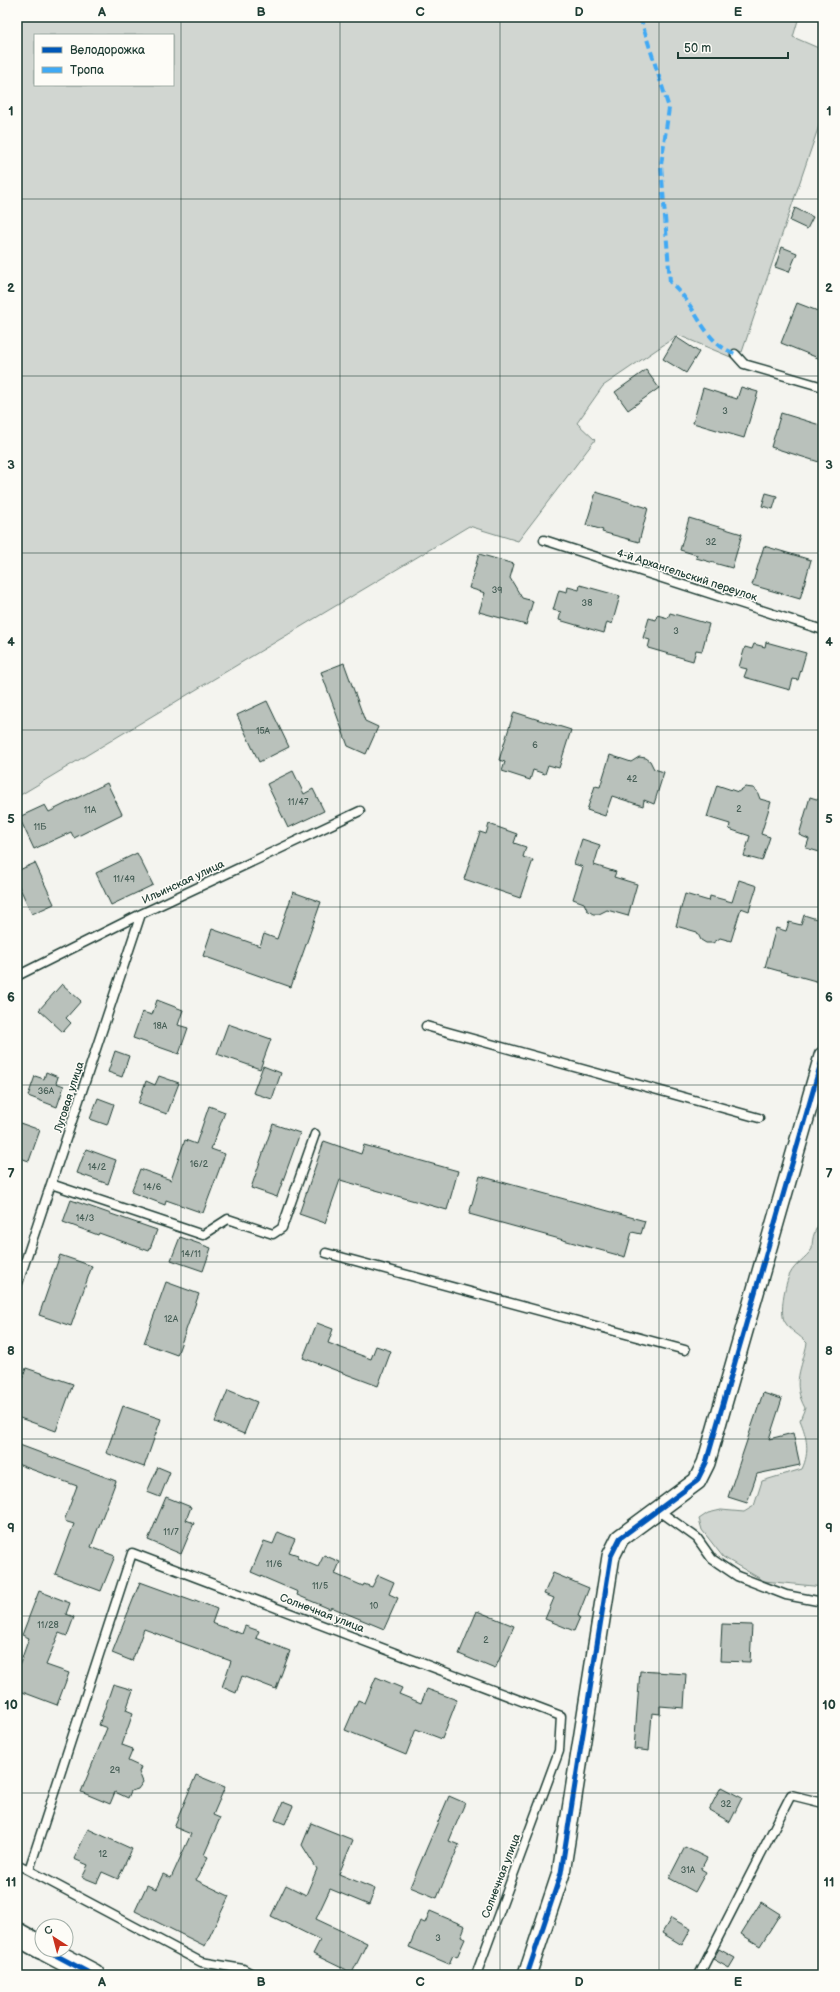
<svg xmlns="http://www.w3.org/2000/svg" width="840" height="1992" font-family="'Balsamiq Sans',sans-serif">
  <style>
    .green { fill: #d1d6d1; stroke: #788a82; fill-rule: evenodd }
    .building { fill: #b9c1bb; stroke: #1f3d34 }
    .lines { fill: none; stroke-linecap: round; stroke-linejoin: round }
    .lane-casing { stroke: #1f3d34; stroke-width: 11 }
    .street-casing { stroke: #1f3d34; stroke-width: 20 }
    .secondary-casing { stroke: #1f3d34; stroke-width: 25 }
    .lane { stroke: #fdfcf7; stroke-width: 8 }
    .street { stroke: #fdfcf7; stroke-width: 17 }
    .secondary { stroke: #fdfcf7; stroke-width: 22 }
    .quiet { stroke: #3fa9f5; stroke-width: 4; stroke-dasharray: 8 4; stroke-linecap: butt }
    .cycleway-casing { stroke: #fdfcf7; stroke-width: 8 }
    .cycleway { stroke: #0057b8; stroke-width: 5 }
    .grid { fill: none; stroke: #1f3d34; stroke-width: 1; stroke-opacity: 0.55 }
    .labels { text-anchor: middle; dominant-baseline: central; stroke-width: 3; stroke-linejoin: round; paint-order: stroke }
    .number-label { font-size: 9px; fill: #465e56 }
    .street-label { font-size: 11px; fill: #1f3d34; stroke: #fdfcf7 }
    .neatline { fill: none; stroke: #1f3d34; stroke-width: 1.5 }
    .grid-label { font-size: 13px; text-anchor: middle; font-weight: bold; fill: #1f3d34 }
  </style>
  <rect width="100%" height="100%" fill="#f4f4ef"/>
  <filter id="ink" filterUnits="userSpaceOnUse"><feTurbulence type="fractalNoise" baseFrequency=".025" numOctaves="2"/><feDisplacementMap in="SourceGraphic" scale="8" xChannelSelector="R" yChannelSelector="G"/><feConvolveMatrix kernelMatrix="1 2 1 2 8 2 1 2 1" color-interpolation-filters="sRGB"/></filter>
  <g filter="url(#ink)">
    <path class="green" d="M17,17H799L793,37L823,50V114L742,352L736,350L733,358L678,335L603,386L577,423L595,440L518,541L469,526L17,797ZM35,35H173V85H35Z
      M823,1218V1587L764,1581L723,1557L702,1530L699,1519L708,1513L721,1510L744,1512L754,1506L762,1481L802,1469C810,1452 807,1437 800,1420L805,1408C791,1382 802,1369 807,1343C800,1335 790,1331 785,1322C779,1314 785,1283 790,1274C795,1264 806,1258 812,1249C812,1236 815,1229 823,1218Z"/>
    <path class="building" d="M795,208L813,217L807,229L790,221Z
      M782,247L797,253L789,272L775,267Z
      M797,303L823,313V360L781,343Z
      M676,337L699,352L686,373L663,359Z
      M646,370L659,388L628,410L615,392Z
      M741,387L758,392L744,438L693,423L703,388L737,399Z
      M781,413L823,426V448L819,462L771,447Z
      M596,492L648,508L639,542L602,532L603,530L586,525Z
      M766,493L777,496L773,509L762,506Z
      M689,518L742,534L732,568L696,558L697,555L680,550Z
      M764,546L811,560L800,599L752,585Z
      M479,554L514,564L510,578L522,598L533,601L526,625L479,612L485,593L469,588Z
      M580,585L620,596L612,624L607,622L604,633L559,620L561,612L553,610L559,590L567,592L568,587L579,590Z
      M670,613L709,624L702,651L696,650L693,661L648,648L650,640L643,638L649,618L656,620L657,615L668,618Z
      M766,642L806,653L798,680L793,679L790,690L744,677L747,669L739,667L745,647L752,649L754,644L765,647Z
      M344,663L365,721L378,727L366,754L348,746L321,672Z
      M267,701L289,747L259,762L237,715Z
      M514,712L571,730L559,768L548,765L545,774L533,770L530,780L502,771L505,762L499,760Z
      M610,755L631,762L639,757L646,758L650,761L654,769L664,772L654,804L644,800L643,806L612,796L605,816L587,810L595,786L600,787Z
      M293,771L304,794L313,789L324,811L288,828L267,784Z
      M107,783L122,814L74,838L71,832L34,849L19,817L45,805L49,812Z
      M717,785L738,792L745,787L753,788L757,791L760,799L771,802L761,834L770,837L762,861L744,856L750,836L729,829L730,824L707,817Z
      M810,797L823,801V853L806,848L809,839L799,835Z
      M489,824L517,834L514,843L526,847L523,857L533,860L520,898L464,879L480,832L486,834Z
      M582,839L600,845L594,865L616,872L614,877L637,884L628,916L607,910L599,914H593L587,910L584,903L573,899L583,867L574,864Z
      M137,853L153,885L111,905L96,873Z
      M35,863L54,904L32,914L17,882V871Z
      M739,880L757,886L749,911L741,908L731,941L720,938L713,943H706L701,940L697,932L676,926L685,894L709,901L710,896L732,902Z
      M293,892L321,902L291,987L203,956L212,929L260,946L264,934L277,939Z
      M804,915L823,921V983L765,967L776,928L786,931L789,922L801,925Z
      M62,984L81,1001L66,1018L71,1023L63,1032L39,1010Z
      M157,1000L183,1010L178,1025L188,1028L179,1054L133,1038L142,1012L152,1015Z
      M228,1024L271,1039L260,1069L217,1054Z
      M115,1051L129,1056L122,1077L108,1072Z
      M263,1066L281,1073L272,1099L253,1093Z
      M46,1072L58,1077L56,1083L64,1086L57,1107L28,1096L35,1076L44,1079Z
      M159,1076L179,1083L167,1114L138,1104L146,1081L155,1085Z
      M98,1098L114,1104L107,1125L90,1119Z
      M209,1106L225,1112L211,1149L225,1154L203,1213L166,1200L165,1205L131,1192L140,1169L171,1180L185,1140L196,1144Z
      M17,1122L40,1130L29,1161L17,1157Z
      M273,1124L300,1133L277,1197L251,1188Z
      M324,1141L361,1154L364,1145L458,1171L447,1210L340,1180L325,1223L299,1214Z
      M86,1149L116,1160L108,1184L77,1173Z
      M480,1176L645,1221L641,1234L632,1232L625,1257L469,1214Z
      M71,1200L157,1230L149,1251L99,1233L98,1235L63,1222Z
      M180,1237L211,1248L203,1271L171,1260Z
      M60,1255L92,1266L71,1326L39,1315Z
      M166,1282L199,1294L177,1355L144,1343Z
      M317,1323L333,1329L328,1343L371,1359L376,1346L391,1351L378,1386L303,1358Z
      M26,1368L73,1384L56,1431L17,1417V1395Z
      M228,1390L257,1402L244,1434L215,1422Z
      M763,1393L782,1399L769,1439L793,1433L800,1465L757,1474L747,1503L728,1497Z
      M123,1406L161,1419L144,1467L106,1453Z
      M17,1444L116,1481L91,1547L115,1556L101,1591L55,1574L74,1524L64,1521L77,1486L17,1464Z
      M158,1467L170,1472L160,1497L147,1492Z
      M166,1497L191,1507L186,1520L194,1523L181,1554L148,1540Z
      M278,1532L295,1539L289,1552L298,1555L297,1558L318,1567L324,1555L340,1562L335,1574L363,1586L364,1584L372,1587L378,1575L394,1582L389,1594L398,1598L384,1629L331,1607L330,1609L297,1595L298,1592L251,1572L264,1541L273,1544Z
      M553,1573L589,1588L578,1616L580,1617L574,1631L545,1619L554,1598L544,1594Z
      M140,1582L195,1602V1600L217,1609L212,1623L242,1634L245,1626L259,1631L256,1638L290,1651L276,1689L242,1676L236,1693L222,1687L231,1661L144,1629L132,1661L112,1653Z
      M39,1591L70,1603L66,1614L74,1617L67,1636L59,1633L46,1665L69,1673L57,1705L17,1690V1672L29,1638L22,1635Z
      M477,1611L514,1626L495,1669L459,1654Z
      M722,1624L752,1625L750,1662L720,1661Z
      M640,1671L686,1674L684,1708L660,1706V1714L652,1713L649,1751L634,1749Z
      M376,1677L402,1688L399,1694L421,1703L427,1689L457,1700L442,1739L416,1729L406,1755L345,1730L358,1700L365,1703Z
      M113,1684L133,1690L126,1710L133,1713L122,1745L133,1749L128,1761L141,1767L139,1772L143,1782L138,1789L131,1791L128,1798L115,1792L110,1804L81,1792L107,1728L99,1725Z
      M196,1775L225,1787L213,1815L220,1818L204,1855L208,1857L196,1880L229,1896L205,1946L135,1911L147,1885L156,1889L163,1874L171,1878L191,1834L174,1827Z
      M721,1787L742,1798L730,1822L709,1810Z
      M449,1796L465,1803L449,1841L459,1845L437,1898L410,1887Z
      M283,1802L293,1806L285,1824L275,1820Z
      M311,1823L353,1840L339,1874L375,1889L369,1905L330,1889L316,1919L367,1943L352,1973L313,1954L320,1940L271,1916L286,1885L306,1895L317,1869L302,1845Z
      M88,1829L132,1849L118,1879L102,1872L97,1883L82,1877L88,1865L74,1859Z
      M685,1847L707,1858L701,1869L706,1872L695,1892L669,1878Z
      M761,1902L780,1914L760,1946L741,1934Z
      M430,1911L465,1926L461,1937L465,1939L457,1957L453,1955L449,1964L409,1947L420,1921L425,1923Z
      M671,1918L691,1929L682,1945L662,1933Z
      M719,1949L735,1958L729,1968L713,1959Z"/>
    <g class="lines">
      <defs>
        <path id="lane" d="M735,354L744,364L823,387
          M544,540L823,630
          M17,976L141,914L360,811
          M426,1026L759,1118
          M51,1184L203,1235L228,1219L273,1234L282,1228L315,1134
          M326,1253L685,1350
          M17,1286L141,914
          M658,1510L697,1538L712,1559L737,1576L786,1595L823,1602
          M17,1864L201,1962L243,1969L254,1975
          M29,1870L132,1553L561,1716L559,1751L476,1975
          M699,1975L791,1795L823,1803"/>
        <path id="street" d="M527,1975L561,1873L611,1556L620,1538L697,1481L706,1463L823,1056"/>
        <path id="secondary" d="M17,1934L42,1948
          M46,1950L93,1975"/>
      </defs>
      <use href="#lane" class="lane-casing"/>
      <use href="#street" class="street-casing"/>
      <use href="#secondary" class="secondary-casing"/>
      <use href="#lane" class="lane"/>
      <use href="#street" class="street"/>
      <use href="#secondary" class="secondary"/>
      <path class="quiet" d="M640,17L669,108L661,165L670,282C691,299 698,326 718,344C722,348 729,351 735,354"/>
      <defs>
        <path id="cycleway" d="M46,1950L93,1975
          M527,1975L561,1873L611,1556L620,1538L697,1481L706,1463L823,1056"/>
      </defs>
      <use href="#cycleway" class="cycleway-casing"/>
      <use href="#cycleway" class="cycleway"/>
    </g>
  </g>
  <path class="grid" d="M181,17V1975M340,17V1975M500,17V1975M659,17V1975M17,199H823M17,376H823M17,553H823M17,730H823M17,907H823M17,1085H823M17,1262H823M17,1439H823M17,1616H823M17,1793H823"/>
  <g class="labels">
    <g class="number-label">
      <text x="725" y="411">3</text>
      <text x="711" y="542">32</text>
      <text x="497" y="590">39</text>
      <text x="587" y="603">38</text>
      <text x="676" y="631">3</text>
      <text x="263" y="731">15А</text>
      <text x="535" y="745">6</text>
      <text x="632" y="779">42</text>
      <text x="298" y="802">11/47</text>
      <text x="739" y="809">2</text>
      <text x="90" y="810">11А</text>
      <text x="40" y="827">11Б</text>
      <text x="124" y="879">11/49</text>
      <text x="160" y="1026">18А</text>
      <text x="46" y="1091">36А</text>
      <text x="199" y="1164">16/2</text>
      <text x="97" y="1167">14/2</text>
      <text x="152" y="1187">14/6</text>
      <text x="85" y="1218">14/3</text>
      <text x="191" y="1254">14/11</text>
      <text x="171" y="1319">12А</text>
      <text x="171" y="1532">11/7</text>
      <text x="274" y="1564">11/6</text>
      <text x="320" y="1586">11/5</text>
      <text x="374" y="1606">10</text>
      <text x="48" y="1625">11/28</text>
      <text x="486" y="1640">2</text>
      <text x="115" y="1770">29</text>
      <text x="726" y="1804">32</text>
      <text x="103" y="1854">12</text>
      <text x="688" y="1870">31А</text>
      <text x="438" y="1938">3</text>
    </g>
    <g class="street-label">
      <text transform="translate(687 575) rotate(18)">4-й Архангельский переулок</text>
      <text transform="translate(183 882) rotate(-25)">Ильинская улица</text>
      <text transform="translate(69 1097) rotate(-72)">Луговая улица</text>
      <text transform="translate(322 1613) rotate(21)">Солнечная улица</text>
      <text transform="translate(501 1876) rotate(-69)">Солнечная улица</text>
    </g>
  </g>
  <rect width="840" height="1992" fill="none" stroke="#fdfcf7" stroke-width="44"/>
  <rect x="34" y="34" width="140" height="52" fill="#fdfcf7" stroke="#a4b0a9"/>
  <rect x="42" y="47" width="20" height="6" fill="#0057b8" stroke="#a4b0a9"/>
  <text x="70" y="54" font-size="12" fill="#1f3d34">Велодорожка</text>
  <rect x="42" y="67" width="20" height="6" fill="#3fa9f5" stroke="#a4b0a9"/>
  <text x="70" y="74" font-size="12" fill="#1f3d34">Тропа</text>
  <g transform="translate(54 1938) rotate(324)"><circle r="19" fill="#fdfcf7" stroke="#a4b0a9"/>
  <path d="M0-3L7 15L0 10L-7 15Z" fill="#c8321e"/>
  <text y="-6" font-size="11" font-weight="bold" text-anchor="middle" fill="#1f3d34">С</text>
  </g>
  <path d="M678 52v6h110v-6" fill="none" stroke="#1f3d34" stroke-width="2"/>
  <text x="684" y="52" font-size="12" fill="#1f3d34" stroke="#fdfcf7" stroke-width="3" paint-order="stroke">50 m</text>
  <rect x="22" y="22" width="796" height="1948" class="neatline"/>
  <g class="grid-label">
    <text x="102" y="16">A</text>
    <text x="261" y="16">B</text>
    <text x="420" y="16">C</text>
    <text x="579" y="16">D</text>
    <text x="738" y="16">E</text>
    <text x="11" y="115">1</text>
    <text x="829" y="115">1</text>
    <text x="11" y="292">2</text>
    <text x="829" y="292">2</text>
    <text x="11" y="469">3</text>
    <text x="829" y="469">3</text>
    <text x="11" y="646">4</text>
    <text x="829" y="646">4</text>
    <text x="11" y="823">5</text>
    <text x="829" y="823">5</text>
    <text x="11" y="1001">6</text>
    <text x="829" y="1001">6</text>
    <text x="11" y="1178">7</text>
    <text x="829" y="1178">7</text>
    <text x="11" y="1355">8</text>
    <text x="829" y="1355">8</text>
    <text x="11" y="1532">9</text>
    <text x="829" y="1532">9</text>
    <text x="11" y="1709">10</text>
    <text x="829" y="1709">10</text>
    <text x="11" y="1886">11</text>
    <text x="829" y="1886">11</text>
    <text x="102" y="1986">A</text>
    <text x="261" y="1986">B</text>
    <text x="420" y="1986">C</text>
    <text x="579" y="1986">D</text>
    <text x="738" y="1986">E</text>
  </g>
</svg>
